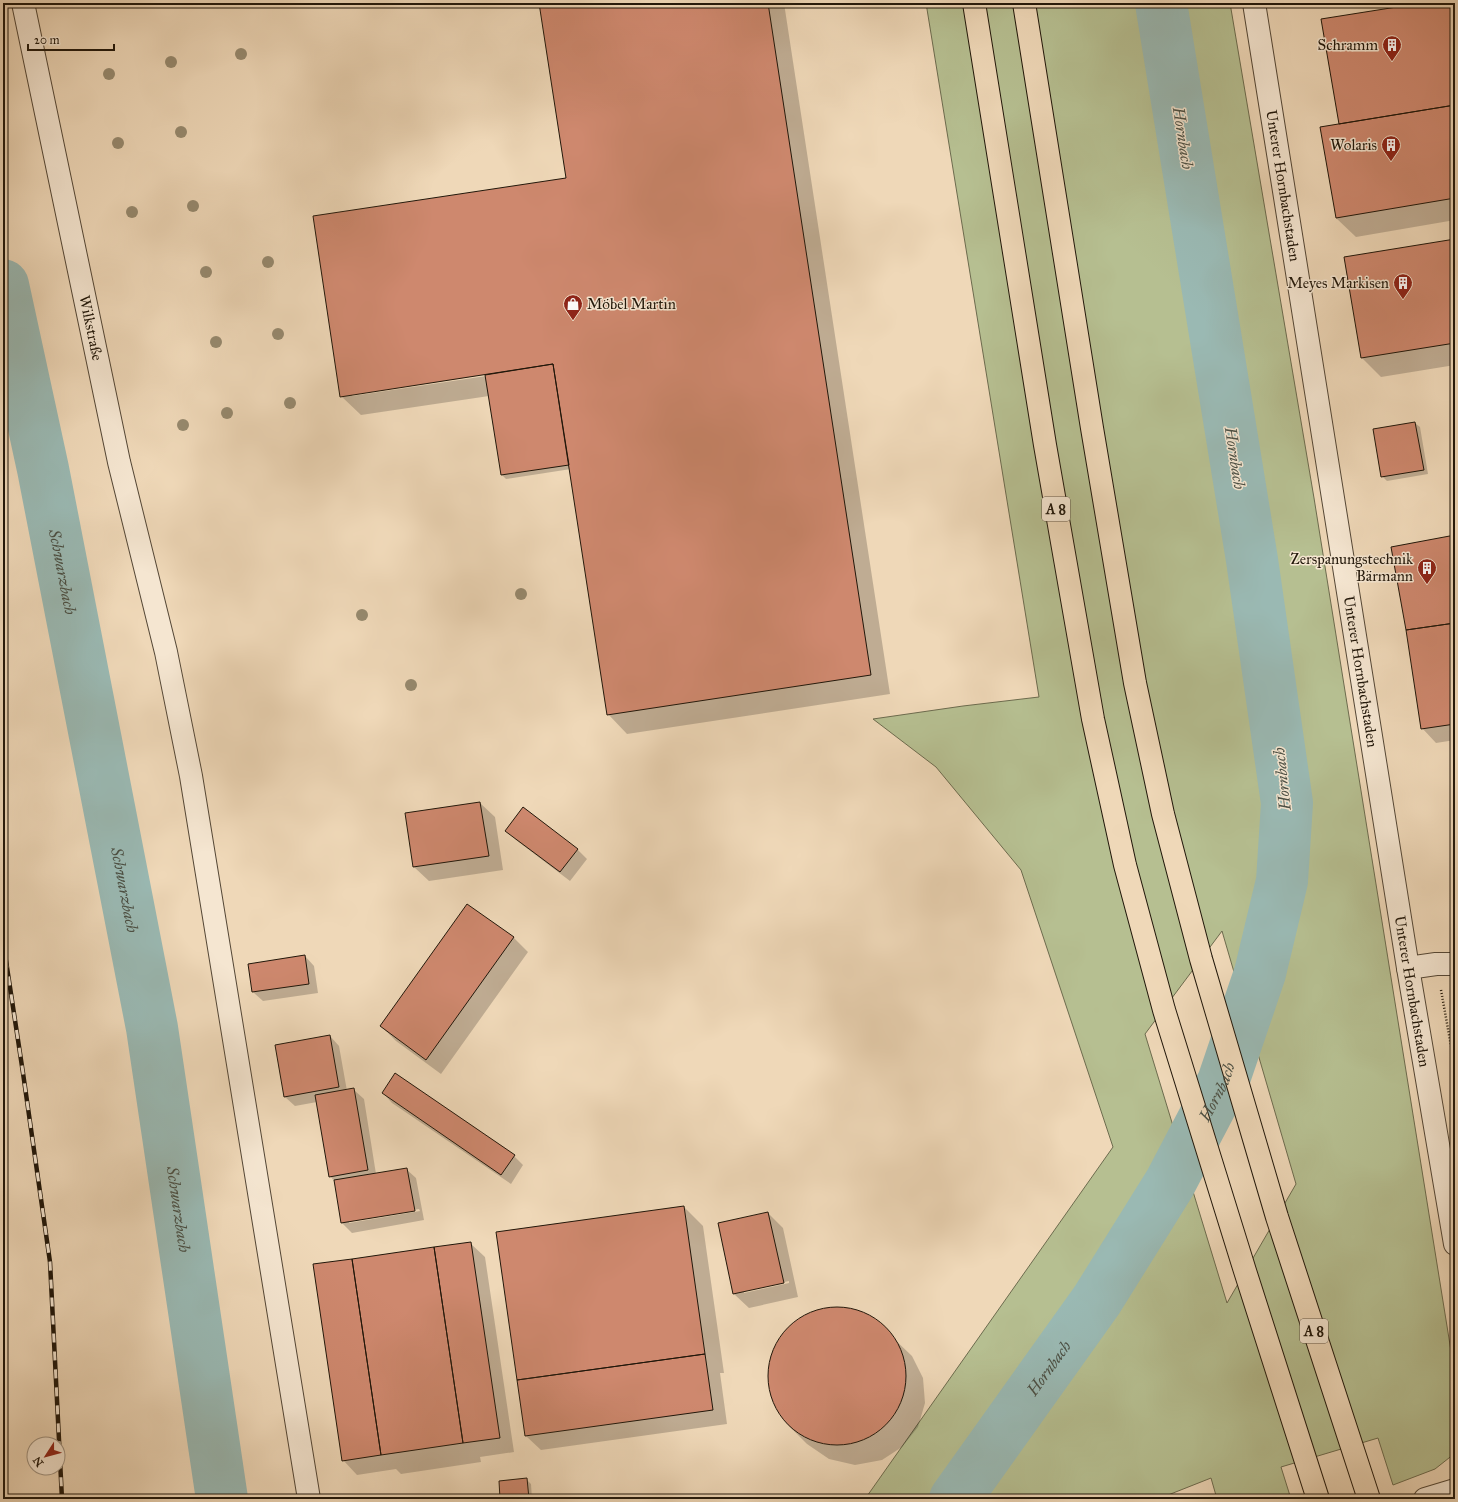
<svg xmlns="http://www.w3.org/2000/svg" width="1458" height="1502" font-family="'IM FELL Great Primer',serif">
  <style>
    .grass { fill: #b6bf91; stroke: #6c6b4e; fill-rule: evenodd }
    .shadow { fill: #0003; fill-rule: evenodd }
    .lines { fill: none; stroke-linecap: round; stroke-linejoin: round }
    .river { stroke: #9ab9b3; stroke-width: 52 }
    .building { fill: #ce886e; stroke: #21170a }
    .minor-casing { stroke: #544736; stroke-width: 24 }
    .tertiary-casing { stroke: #544736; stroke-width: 24 }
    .motorway-casing { stroke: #21170a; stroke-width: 24 }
    .path { stroke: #21170a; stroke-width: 2.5; stroke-dasharray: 1 2; stroke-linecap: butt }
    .minor { stroke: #f5e6d1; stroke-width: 22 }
    .tertiary { stroke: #f5e6d1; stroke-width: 22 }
    .motorway { stroke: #efd8b8; stroke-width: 22 }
    .rail-casing { stroke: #21170a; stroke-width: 4.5 }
    .rail { stroke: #f5e6d1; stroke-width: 3; stroke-dasharray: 9; stroke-linecap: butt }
    .tree { fill: #96896e }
    .labels { text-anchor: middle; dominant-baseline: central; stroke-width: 3; stroke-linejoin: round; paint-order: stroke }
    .shield { fill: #f5e6d1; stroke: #615546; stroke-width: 1 }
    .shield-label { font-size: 14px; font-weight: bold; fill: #21170a }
    .poi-label { font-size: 15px; fill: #21170a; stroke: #f5e6d1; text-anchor: end }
    .street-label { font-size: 15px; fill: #21170a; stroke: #f5e6d1 }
    .water-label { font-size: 16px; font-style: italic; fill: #4b5045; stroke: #f5e6d1 }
  </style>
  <rect width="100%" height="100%" fill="#efd8b8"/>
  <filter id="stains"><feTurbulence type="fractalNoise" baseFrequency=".005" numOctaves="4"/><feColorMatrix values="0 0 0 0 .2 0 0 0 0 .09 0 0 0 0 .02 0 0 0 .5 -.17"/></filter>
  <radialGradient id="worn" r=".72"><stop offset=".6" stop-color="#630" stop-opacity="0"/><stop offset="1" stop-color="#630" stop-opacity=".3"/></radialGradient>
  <path class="grass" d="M926,3H1230L1314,498L1455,1376L1454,1454L1435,1469L1393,1485L1378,1438L1281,1467L1291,1499H1217L1211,1478L1158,1499H865L1113,1147L1021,870L936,767L873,719L963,706L1039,697ZM1222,931L1296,1184L1227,1303L1145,1034Z"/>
  <path class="shadow" d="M540,3H784L890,694L627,734L608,714L571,469L506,479L502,475L489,396L361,415L341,396L567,179ZM486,374V376L352,396V394Z
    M1428,3H1455V220L1356,237L1336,218L1340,125Z
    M1455,240V365L1381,377L1362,358Z
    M1415,423L1420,427L1428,474L1387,481L1382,476Z
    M1455,536V740L1436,743L1422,728Z
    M480,803L495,817L503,870L429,881L414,867L406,814Z
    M507,830L577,849L587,859L570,881L516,840Z
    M513,937L528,952L441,1074L396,1041L381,1026Z
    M305,956L314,966L318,993L263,1001L253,992Z
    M330,1036L339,1046L347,1091L354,1090L364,1099L376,1174L406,1169L416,1178L424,1220L352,1233L342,1223L335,1182L330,1176L317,1102L295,1106L285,1097ZM419,1209L420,1211L349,1223V1221Z
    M383,1093L514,1156L523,1165L511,1184L392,1103Z
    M684,1207L703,1226L724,1373H720L727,1424L541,1450L526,1436Z
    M768,1213L783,1228L798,1297L749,1308L734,1294ZM789,1281V1283L744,1293V1291Z
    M470,1243L485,1257L514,1452L480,1457L481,1462L401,1474L396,1469L357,1475L343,1460Z
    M843,1308L871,1317L912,1356L923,1378L925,1403L918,1427L902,1447L882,1460L855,1465L829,1459L807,1444L787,1424L773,1401L768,1375L773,1349L790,1326L815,1311Z
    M526,1479L531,1484L532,1499H501Z"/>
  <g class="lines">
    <g class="river">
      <path id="s1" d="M3,285L43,469L152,1028L222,1499"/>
      <path id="s2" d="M955,1499L1097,1300L1170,1183L1223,1082L1260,973L1282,881L1287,803L1252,560L1161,3"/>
    </g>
  </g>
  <path class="building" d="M539,3H768L871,675L607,715L553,364L340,397L313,216L566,178Z
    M1422,3H1455V105L1339,124L1321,19Z
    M1455,105V198L1336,218L1320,127Z
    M1455,239V343L1361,358L1344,257Z
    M553,364L569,465L501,475L485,375Z
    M1415,422L1424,470L1381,477L1373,429Z
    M1455,535V623L1406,630L1391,547Z
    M1455,623V724L1421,729L1406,630Z
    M480,802L489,856L413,867L405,813Z
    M523,807L578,849L560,872L505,831Z
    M467,904L514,937L426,1060L380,1026Z
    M305,955L309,984L252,992L248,964Z
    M330,1035L339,1087L284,1097L275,1045Z
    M395,1073L515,1155L501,1175L382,1093Z
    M354,1088L368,1170L329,1177L315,1095Z
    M407,1168L415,1211L341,1223L334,1180Z
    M684,1206L705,1354L517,1380L496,1232Z
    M768,1212L784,1283L733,1294L718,1223Z
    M471,1242L500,1438L463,1443L434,1247Z
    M434,1247L463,1443L381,1455L352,1259Z
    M352,1259L381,1455L342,1461L313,1264Z
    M768 1376a69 69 0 1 1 138 0a69 69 0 1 1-138 0Z
    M705,1354L713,1410L525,1436L517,1380Z
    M527,1478L529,1499H500L499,1481Z"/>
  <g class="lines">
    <defs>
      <g id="minor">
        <path id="s3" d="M23,3L119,462L166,652L191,776L309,1499"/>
        <path d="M1408,968L1436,964H1455"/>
        <path d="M1425,1499L1455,1490"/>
      </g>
      <g id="tertiary">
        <path id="s4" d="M1254,3L1408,968L1455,1244"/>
      </g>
      <path id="motorway" d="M974,3L1045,445L1093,719L1125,865L1164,1010L1245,1271L1318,1499
        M1024,3L1092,428L1135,683L1163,814L1201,959L1277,1217L1369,1499"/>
    </defs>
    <use href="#minor" class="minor-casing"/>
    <use href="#tertiary" class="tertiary-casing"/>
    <use href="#motorway" class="motorway-casing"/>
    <path class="path" d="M1441,990L1455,1068"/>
    <use href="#minor" class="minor"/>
    <use href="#tertiary" class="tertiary"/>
    <use href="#motorway" class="motorway"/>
    <defs>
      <path id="rail" d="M3,941L23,1073L50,1262L62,1499"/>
    </defs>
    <use href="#rail" class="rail-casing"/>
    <use href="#rail" class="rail"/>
  </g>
  <g class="tree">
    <circle cx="241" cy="54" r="6"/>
    <circle cx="171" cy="62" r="6"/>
    <circle cx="109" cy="74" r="6"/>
    <circle cx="181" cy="132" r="6"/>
    <circle cx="118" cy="143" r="6"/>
    <circle cx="193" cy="206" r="6"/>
    <circle cx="132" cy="212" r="6"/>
    <circle cx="268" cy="262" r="6"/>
    <circle cx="206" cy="272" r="6"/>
    <circle cx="278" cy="334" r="6"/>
    <circle cx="216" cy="342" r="6"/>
    <circle cx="290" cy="403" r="6"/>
    <circle cx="227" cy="413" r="6"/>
    <circle cx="183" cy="425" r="6"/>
    <circle cx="521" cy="594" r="6"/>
    <circle cx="362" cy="615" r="6"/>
    <circle cx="411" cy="685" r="6"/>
  </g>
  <defs>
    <symbol id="building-pin" viewBox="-11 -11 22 30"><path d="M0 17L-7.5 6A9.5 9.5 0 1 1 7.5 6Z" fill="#8f2418" stroke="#f5e6d1"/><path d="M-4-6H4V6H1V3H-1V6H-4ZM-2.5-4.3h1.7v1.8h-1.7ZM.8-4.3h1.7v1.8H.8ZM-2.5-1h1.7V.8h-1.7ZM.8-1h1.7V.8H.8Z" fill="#fff"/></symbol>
    <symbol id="shop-pin" viewBox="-11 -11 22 30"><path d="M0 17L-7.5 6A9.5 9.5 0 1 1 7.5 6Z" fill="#8f2418" stroke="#f5e6d1"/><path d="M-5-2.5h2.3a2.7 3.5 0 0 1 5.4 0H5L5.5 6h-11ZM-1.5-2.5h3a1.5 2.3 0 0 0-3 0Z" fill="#fff"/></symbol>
  </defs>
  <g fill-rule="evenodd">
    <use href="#building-pin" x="1381" y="34" width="22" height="30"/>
    <use href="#building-pin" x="1380" y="134" width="22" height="30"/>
    <use href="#building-pin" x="1392" y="272" width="22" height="30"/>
    <use href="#shop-pin" x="562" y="293" width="22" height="30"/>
    <use href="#building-pin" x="1416" y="557" width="22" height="30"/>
  </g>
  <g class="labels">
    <g class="shield">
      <rect x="1042" y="497" width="28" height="24" rx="3"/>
      <rect x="1300" y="1319" width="28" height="24" rx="3"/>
    </g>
    <g class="shield-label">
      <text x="1056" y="509">A 8</text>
      <text x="1314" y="1331">A 8</text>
    </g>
    <g class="poi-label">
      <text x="1378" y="45">Schramm</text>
      <text x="1377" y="145">Wolaris</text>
      <text x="1389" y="283">Meyes Markisen</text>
      <text x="587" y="304" text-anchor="start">Möbel Martin</text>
      <text x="1413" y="559">Zerspanungstechnik<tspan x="1413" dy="17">Bärmann</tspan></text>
    </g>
    <g class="street-label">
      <text stroke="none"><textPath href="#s4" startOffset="185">Unterer Hornbachstaden</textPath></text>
      <text stroke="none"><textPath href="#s3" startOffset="332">Wilkstraße</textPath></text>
      <text stroke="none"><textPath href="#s4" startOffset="677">Unterer Hornbachstaden</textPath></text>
      <text stroke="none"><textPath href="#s4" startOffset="1001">Unterer Hornbachstaden</textPath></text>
    </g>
    <g class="water-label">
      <text transform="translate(1183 138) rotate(81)">Hornbach</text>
      <text transform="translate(1235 458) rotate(81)">Hornbach</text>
      <text stroke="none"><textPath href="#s1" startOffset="293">Schwarzbach</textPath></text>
      <text transform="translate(1282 779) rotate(-96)">Hornbach</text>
      <text stroke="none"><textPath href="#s1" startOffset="617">Schwarzbach</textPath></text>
      <text stroke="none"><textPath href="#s2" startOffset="485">Hornbach</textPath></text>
      <text stroke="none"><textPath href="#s1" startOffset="941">Schwarzbach</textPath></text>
      <text stroke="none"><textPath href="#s2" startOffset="161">Hornbach</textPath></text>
    </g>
  </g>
  <rect width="1458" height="1502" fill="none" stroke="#efd8b8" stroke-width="16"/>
  <rect x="4" y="4" width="1450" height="1494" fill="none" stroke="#21170a" stroke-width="2"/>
  <rect x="8" y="8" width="1442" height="1486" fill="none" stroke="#21170a"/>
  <g transform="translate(46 1456) rotate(234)"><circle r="19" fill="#f5e6d1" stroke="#a09381"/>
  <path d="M0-3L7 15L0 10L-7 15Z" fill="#8f2418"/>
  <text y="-6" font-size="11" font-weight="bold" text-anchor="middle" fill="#21170a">N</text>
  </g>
  <path d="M28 44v6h86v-6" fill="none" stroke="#21170a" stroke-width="2"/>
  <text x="34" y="44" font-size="12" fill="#21170a" stroke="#f5e6d1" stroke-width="3" paint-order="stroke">20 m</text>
  <rect width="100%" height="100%" filter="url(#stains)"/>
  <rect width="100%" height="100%" fill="url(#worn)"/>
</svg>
